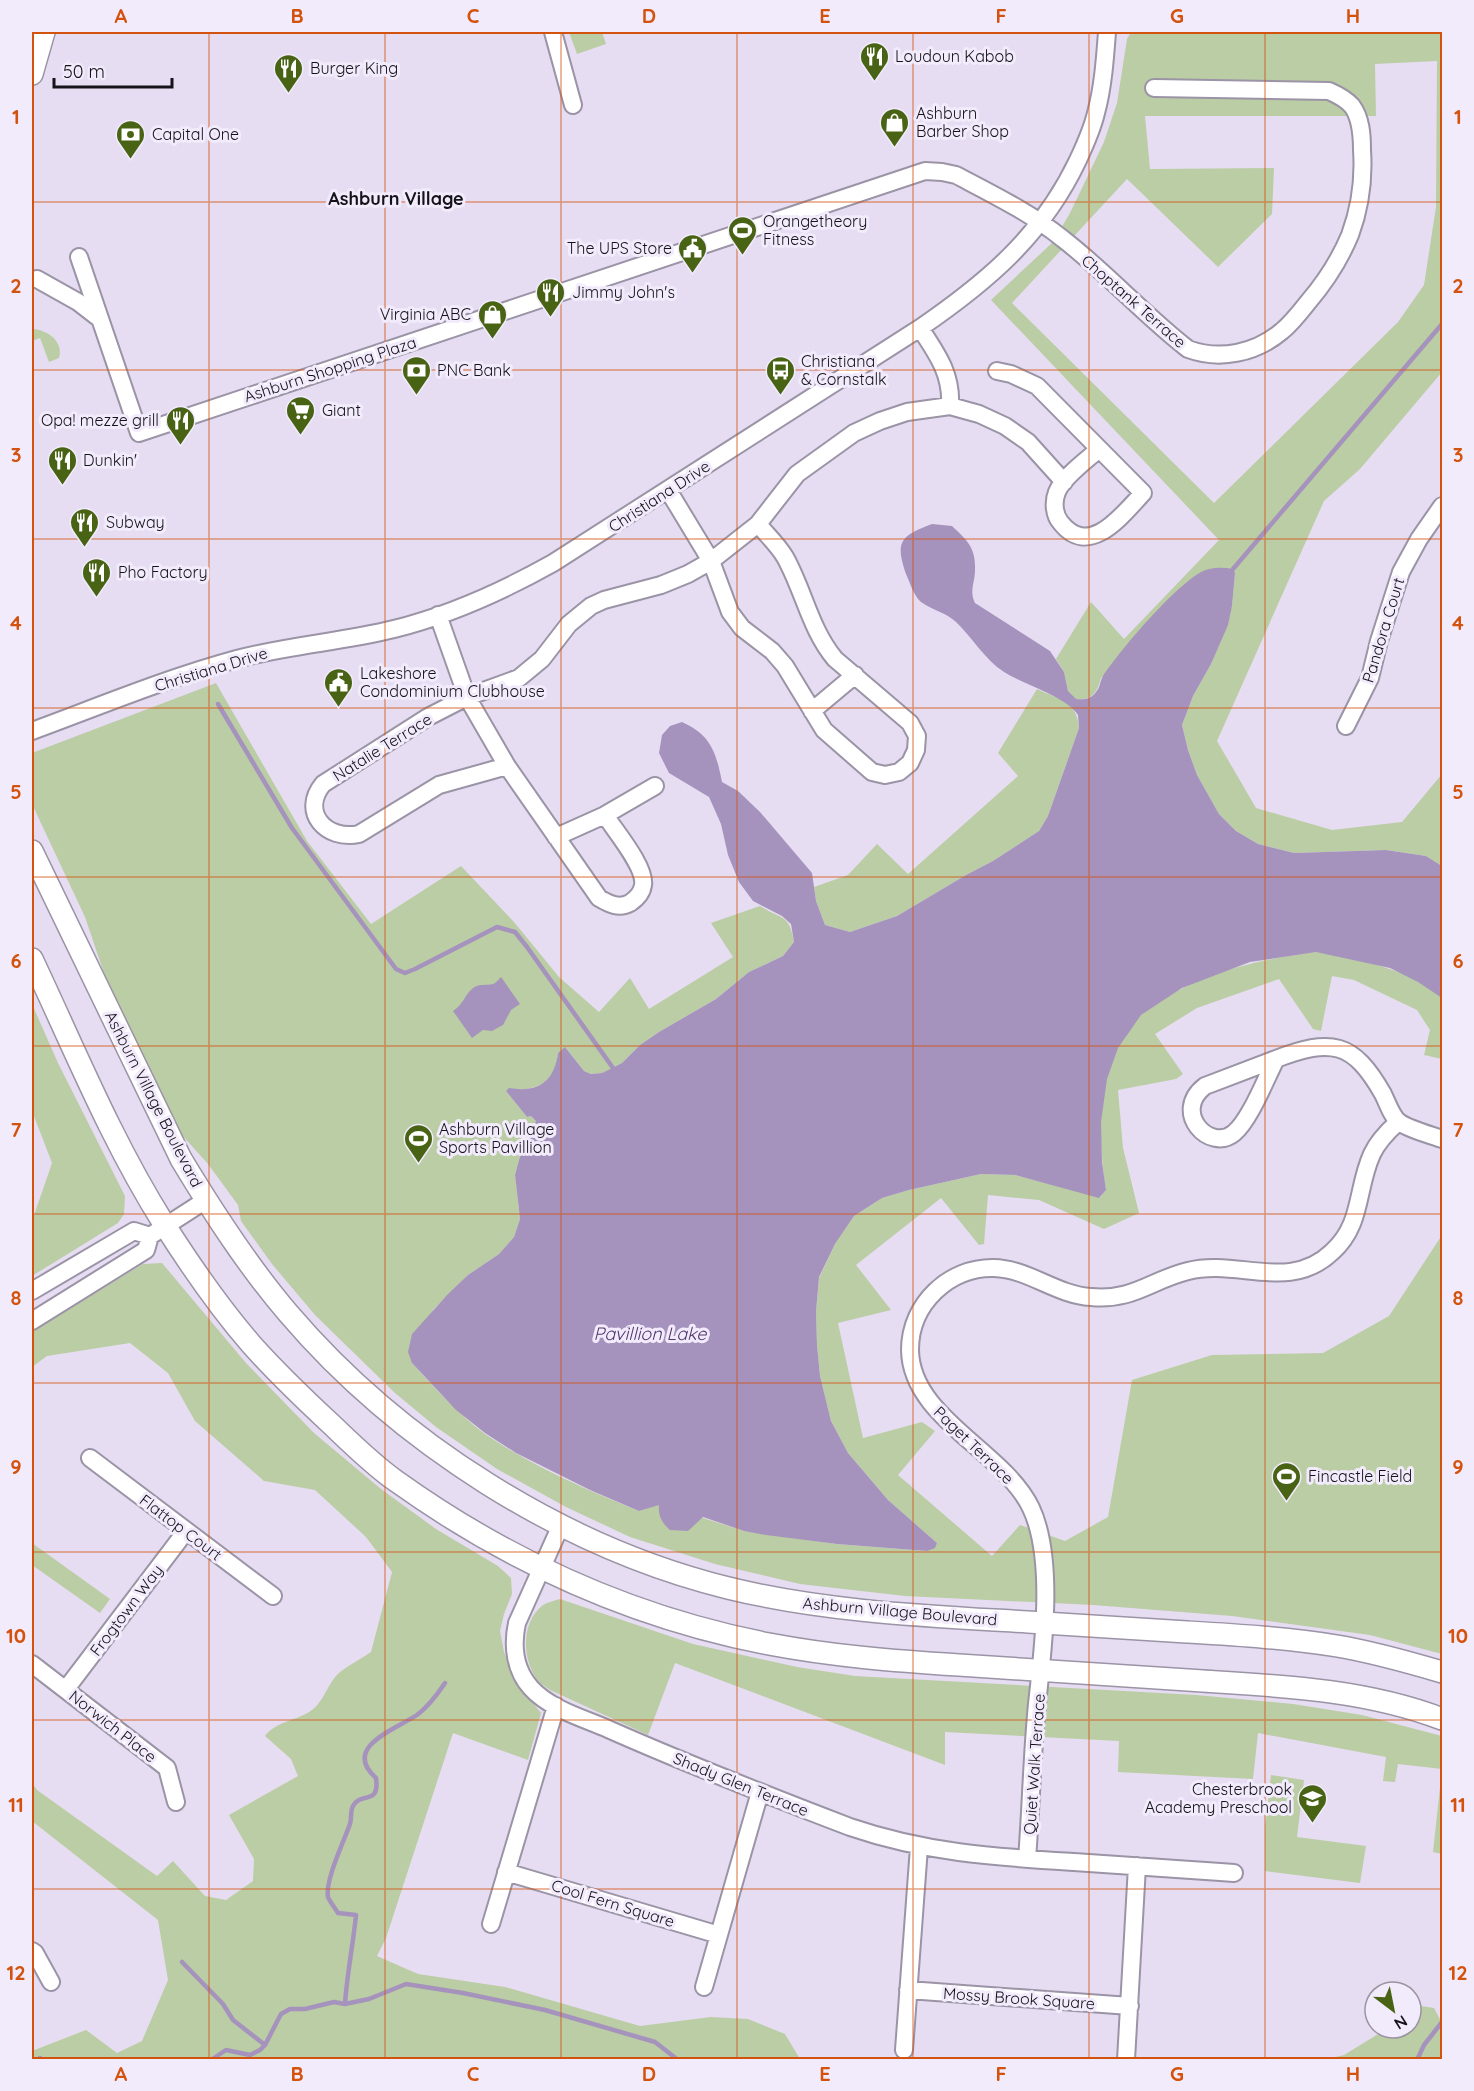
<svg xmlns="http://www.w3.org/2000/svg" width="1474" height="2091" font-family="Quicksand,sans-serif">
  <style>
    .green { fill: #bbcda4; fill-rule: evenodd }
    .water { fill: #a593bd }
    .lines { fill: none; stroke-linecap: round; stroke-linejoin: round }
    .stream { stroke: #a593bd; stroke-width: 4.5 }
    .minor-casing { stroke: #9b93a6; stroke-width: 20 }
    .major-casing { stroke: #9b93a6; stroke-width: 24 }
    .minor { stroke: #fff; stroke-width: 16 }
    .major { stroke: #fff; stroke-width: 21 }
    .grid { fill: none; stroke: #d3520d; stroke-width: 1.5; stroke-opacity: 0.55 }
    .labels { text-anchor: middle; dominant-baseline: central; stroke-width: 6; stroke-linejoin: round; paint-order: stroke }
    .poi-label { font-size: 16px; fill: #151219; stroke: #f2ebfc; text-anchor: start }
    .street-label { font-size: 16px; fill: #151219; stroke: #f2ebfc }
    .neighbourhood-label { font-size: 18px; font-weight: bold; fill: #151219; stroke: #f2ebfc }
    .water-label { font-size: 18px; font-style: italic; fill: #51386e; stroke: #f2ebfc }
    .neatline { fill: none; stroke: #d3520d; stroke-width: 2 }
    .grid-label { font-size: 20px; text-anchor: middle; font-weight: bold; fill: #d3520d }
  </style>
  <rect width="100%" height="100%" fill="#e6ddf2"/>
  <path class="green" d="M569,32H602L606,44L577,54Z
    M1131,32H1442V372L1360,469L1324,501L1217,741L1256,808L1332,830L1402,822L1442,774V866L1426,856L1386,850L1294,853L1258,844L1236,831L1219,814L1197,775L1188,750L1182,725L1193,696L1211,664L1232,606L1235,573L1101,678C1097,693 1092,701 1075,699L1068,691L1064,672L1056,659L1091,602L1124,639L1219,540L991,300L1053,242L1070,213L1104,142L1117,103L1127,39ZM1437,61L1436,207L1424,285L1398,322L1214,503L1012,303L1127,179L1218,267L1272,214L1274,168L1150,169L1145,116H1376L1375,64Z
    M33,329C48,330 64,342 59,358L49,362L40,338L32,341V329Z
    M216,683L307,841L371,924L461,866L514,922L559,977L599,1012L630,978L649,1009L733,957L711,923L760,906C782,920 789,913 794,942L783,956L749,972L716,999L659,1032L640,1045L622,1063L602,1073L591,1074L584,1071L566,1048L558,1053C554,1087 536,1089 506,1091L527,1117L531,1116L536,1121L523,1145L515,1175L520,1219L514,1237L499,1254L468,1275L433,1310L412,1363C435,1388 458,1414 485,1434C532,1466 587,1490 639,1511L659,1504L744,1531L837,1544L927,1551L937,1543L888,1500L848,1453L831,1421L820,1376L817,1345L816,1312L819,1278L835,1244L854,1216L882,1198L909,1190L981,1174L1015,1175L1100,1197L1106,1190C1099,1146 1096,1087 1118,1047C1124,1037 1133,1021 1142,1014C1183,981 1238,964 1289,956C1298,955 1307,952 1316,952C1323,952 1331,955 1338,956C1375,963 1414,973 1442,998V1059L1424,1055L1430,1030L1417,1010L1354,980L1332,976L1321,1031L1313,1029L1279,979L1197,1008L1155,1034L1183,1074L1176,1079L1118,1090L1123,1148L1139,1213L1104,1229L1039,1200L988,1195L984,1244L979,1245L941,1198L856,1265L891,1310L838,1323L863,1438L922,1422L935,1431L898,1475L992,1556L1020,1525L1065,1541L1108,1517L1132,1380L1212,1355L1323,1353L1389,1316L1442,1235V1654L1370,1635L1232,1616L1093,1605L905,1596L800,1584L715,1564L630,1537L566,1507L497,1469L436,1427L395,1393L315,1315L272,1264L241,1221L238,1205L208,1164L173,1125L109,988L85,917L32,804V753Z
    M1037,689C1060,700 1077,701 1079,728L1048,816L1039,831L993,861L966,875L897,916L850,932L825,925L816,901L814,887L848,875L877,844L908,874L1018,776L998,753Z
    M32,1004L58,1063L125,1196L124,1214L118,1223L32,1276V1221L52,1163L32,1111Z
    M162,1263L246,1363L314,1433L381,1489L436,1529L498,1566L511,1578L512,1594L504,1614L500,1631L504,1652L517,1683L541,1713L528,1760L453,1733L386,1938L377,1956L418,1974L505,1987L640,2026L711,2017L748,2019L785,2034L800,2059H32V2051L86,2030L117,2053L142,2041L168,1980L158,1920L32,1821V1783L37,1790L157,1876L173,1861L205,1896L226,1900L253,1881L254,1859L229,1815L298,1776L291,1759L265,1736C276,1721 297,1721 312,1710C325,1700 328,1682 340,1672C349,1665 361,1659 371,1652L392,1572L366,1537L315,1490L264,1481L195,1421L168,1373L130,1343L47,1356L32,1367V1332L143,1264Z
    M32,1543L110,1599L100,1613L32,1565Z
    M560,1599L693,1644L797,1667L855,1676L1196,1695L1293,1704L1362,1715L1442,1736V1854L1433,1852L1442,1769L1398,1764L1395,1782L1383,1781L1386,1757L1258,1733L1253,1779L1118,1772L1119,1741L945,1732V1765L675,1663L648,1735L550,1690C546,1687 539,1683 536,1678C522,1657 521,1622 543,1605C548,1602 554,1601 560,1599Z
    M1271,1775L1304,1780L1297,1837L1366,1846L1360,1883L1265,1871V1827Z
    M1414,2005L1434,2008L1442,2023V2059H1327L1344,2055L1388,2028H1411V2008Z"/>
  <path class="water" d="M932,524L952,526C967,540 976,548 975,570C975,583 969,591 975,603L1050,651L1064,672L1068,691L1076,699C1084,700 1091,699 1096,692C1100,688 1100,681 1103,676C1122,648 1173,588 1201,572C1211,567 1222,567 1233,569L1235,573L1232,606L1228,625L1211,664L1193,696L1182,725L1188,750L1197,775L1219,814L1236,831L1258,844L1294,853L1386,850L1426,856L1442,866V998L1418,982L1390,968L1316,952L1250,962L1182,988L1141,1015L1118,1048L1107,1079L1101,1122L1102,1162L1106,1190L1099,1198L1015,1175L981,1174L909,1190L882,1198L854,1216L835,1244L819,1277L816,1312L817,1345L820,1376L831,1421L848,1453L888,1500L937,1543L935,1548L927,1551L837,1544L766,1535L744,1531L703,1517L688,1531L670,1530C662,1523 658,1516 659,1505L639,1511L590,1490L516,1453L485,1433L456,1410L412,1363L408,1352L412,1334L448,1294L468,1275L499,1254L514,1237L520,1219L515,1175L523,1145L536,1121L531,1116L527,1117L506,1091L509,1088C538,1093 554,1082 558,1053L565,1047L584,1071L591,1074L602,1073L622,1063L640,1045L659,1032L716,999L749,972L783,956L794,942L791,924L782,916L753,901L739,882L728,855L721,824L709,797L669,773L659,753L662,735L670,726L682,722C711,735 716,752 722,782L738,791L760,812L812,873L816,901L825,925L850,932L897,916L966,875L993,861L1039,831L1048,816L1079,728L1078,715C1067,697 1023,684 1004,672C985,660 972,637 956,622C947,613 932,610 921,602C914,596 910,583 906,574C895,542 900,536 932,524Z
    M501,977L520,1004L511,1010L503,1025L492,1031L483,1030L472,1038L453,1011C465,1003 464,995 473,988C480,983 486,986 493,984C496,983 498,980 501,977Z"/>
  <g class="lines">
    <path class="stream" d="M1233,569L1442,324
      M218,704L292,828L396,969L405,973L415,969L497,927L515,932L527,947L613,1068
      M182,1962L223,2004L233,2020L265,2045
      M345,2004L369,1999L406,1984L463,1993L545,2010L655,2042L678,2060
      M40,2058V2060
      M211,2060L226,2050L250,2055L260,2050L265,2045L281,2014L290,2009H305L334,2002L345,2004C347,1974 353,1945 356,1915L338,1913C335,1908 330,1902 328,1897C325,1880 344,1841 350,1824C352,1818 350,1811 353,1806C361,1791 380,1806 376,1778C341,1747 396,1729 417,1715C429,1706 437,1695 445,1683
      M1417,2060L1424,2045L1442,2022"/>
    <defs>
      <path id="minor" d="M553,32L573,105
        M79,257L139,433L925,171L942,172L956,175C992,194 1031,213 1063,239C1107,273 1144,315 1188,349C1220,361 1256,353 1282,331C1292,323 1301,311 1309,301C1326,281 1340,259 1350,235C1360,208 1364,179 1362,150C1362,135 1361,118 1352,106C1346,99 1338,95 1329,91L1154,88
        M37,279L78,302L100,319
        M920,328C937,354 952,374 950,406
        M997,371L1011,374L1037,386L1143,493C1123,514 1090,559 1061,523C1054,515 1053,502 1057,492C1063,477 1087,460 1099,449
        M668,490L711,561L730,612L742,628L772,651L785,666L824,730L872,772L885,775L899,772L910,763L916,750L917,736L910,723L835,659C810,629 804,591 785,557C778,545 767,535 758,524
        M438,615L467,697L507,766L599,898C609,904 619,909 630,903C636,899 642,893 643,885C646,867 615,831 605,815
        M812,711L855,675
        M1346,726L1370,678L1379,641L1401,572L1419,539L1442,506
        M32,731C100,706 167,678 237,659C289,645 342,642 394,629C450,615 503,591 553,563L920,328C987,282 1042,236 1078,160C1085,145 1092,130 1096,113C1103,87 1105,59 1107,32
        M507,766L439,785L359,834C326,841 300,812 323,784L428,717L467,697L519,678L542,659L569,624L591,606L604,600L661,585L688,574L711,561L758,524L797,474L854,433L880,421L907,412L950,406L979,414L1005,426L1028,442L1064,482
        M556,837L605,815L655,786
        M1276,1059C1266,1078 1250,1120 1234,1133C1210,1153 1171,1112 1205,1086Z
        M1276,1059C1331,1038 1353,1041 1383,1094C1387,1102 1392,1117 1399,1122C1408,1129 1431,1135 1442,1139
        M32,1291L134,1231L150,1236
        M32,1321L146,1250L150,1236L206,1200
        M90,1458L273,1596
        M561,1525L517,1623C512,1646 515,1670 531,1688C550,1709 583,1718 608,1729C687,1764 769,1796 850,1827C926,1853 995,1857 1074,1862C1128,1866 1181,1869 1234,1873
        M32,1664L167,1768L176,1802
        M66,1689L186,1531
        M1027,1859C1031,1808 1032,1755 1037,1704C1043,1649 1055,1559 1031,1508C1004,1451 911,1418 910,1350C910,1304 949,1267 994,1268C1029,1269 1056,1295 1091,1297C1133,1301 1151,1280 1188,1271C1237,1258 1289,1293 1332,1252C1363,1224 1356,1189 1372,1154C1378,1141 1388,1131 1398,1122
        M506,1872L719,1935
        M491,1924L556,1706
        M32,1951L35,1953L51,1982
        M704,1987L760,1792
        M908,1990L1130,2006
        M904,2050L919,1847
        M1126,2060L1137,1866"/>
      <path id="major" d="M32,74L44,32
        M32,851L181,1159C213,1212 247,1265 288,1313C398,1442 562,1547 728,1588C826,1612 928,1616 1028,1622C1081,1625 1134,1629 1187,1632C1237,1635 1288,1638 1337,1646C1373,1652 1408,1662 1442,1672
        M32,959C74,1048 111,1140 164,1224C190,1265 219,1307 251,1344C276,1372 303,1398 331,1424C352,1444 373,1465 396,1481C508,1561 634,1618 769,1644C832,1656 895,1661 959,1665C1040,1670 1121,1675 1203,1681C1283,1686 1367,1690 1442,1719"/>
    </defs>
    <use href="#minor" class="minor-casing"/>
    <use href="#major" class="major-casing"/>
    <use href="#minor" class="minor"/>
    <use href="#major" class="major"/>
  </g>
  <path class="grid" d="M209,32V2060M385,32V2060M561,32V2060M737,32V2060M913,32V2060M1089,32V2060M1265,32V2060M32,202H1442M32,370H1442M32,539H1442M32,708H1442M32,877H1442M32,1046H1442M32,1214H1442M32,1383H1442M32,1552H1442M32,1720H1442M32,1889H1442"/>
  <defs>
    <symbol id="restaurant-pin" viewBox="-11 -11 22 30"><path d="M0 17L-7.5 6A9.5 9.5 0 1 1 7.5 6Z" fill="#486314" stroke="#f2ebfc"/><path d="M-5-6h1v4h1v-4h1v4h1v-4h1v5L-1.5 .5V6h-2V.5L-5-1ZM5-6V6H3V1.5H1.5Q1.5-4 5-6Z" fill="#fff"/></symbol>
    <symbol id="shop-pin" viewBox="-11 -11 22 30"><path d="M0 17L-7.5 6A9.5 9.5 0 1 1 7.5 6Z" fill="#486314" stroke="#f2ebfc"/><path d="M-5-2.5h2.3a2.7 3.5 0 0 1 5.4 0H5L5.5 6h-11ZM-1.5-2.5h3a1.5 2.3 0 0 0-3 0Z" fill="#fff"/></symbol>
    <symbol id="bank-pin" viewBox="-11 -11 22 30"><path d="M0 17L-7.5 6A9.5 9.5 0 1 1 7.5 6Z" fill="#486314" stroke="#f2ebfc"/><path d="M-6-4H6V4H-6ZM0-2.3a2.3 2.3 0 1 0 0 4.6a2.3 2.3 0 1 0 0-4.6Z" fill="#fff"/></symbol>
    <symbol id="stadium-pin" viewBox="-11 -11 22 30"><path d="M0 17L-7.5 6A9.5 9.5 0 1 1 7.5 6Z" fill="#486314" stroke="#f2ebfc"/><path d="M0-5a6.5 5 0 1 0 0 10a6.5 5 0 1 0 0-10ZM-3.5-1.8h7v3.6h-7Z" fill="#fff"/></symbol>
    <symbol id="civic-pin" viewBox="-11 -11 22 30"><path d="M0 17L-7.5 6A9.5 9.5 0 1 1 7.5 6Z" fill="#486314" stroke="#f2ebfc"/><path d="M-.6-6.5H3V-4.5H.6V-3L4-1V1h2V6H-6V1h2V-1L-.6-3ZM-1.2 2.5V6h2.4V2.5Z" fill="#fff"/></symbol>
    <symbol id="bus-pin" viewBox="-11 -11 22 30"><path d="M0 17L-7.5 6A9.5 9.5 0 1 1 7.5 6Z" fill="#486314" stroke="#f2ebfc"/><path d="M-5-6H5V4H4V6H2V4H-2V6H-4V4H-5ZM-3.5-4V0h7V-4ZM-3.5 1.2v1.5H-2V1.2ZM2 1.2v1.5H3.5V1.2Z" fill="#fff"/></symbol>
    <symbol id="supermarket-pin" viewBox="-11 -11 22 30"><path d="M0 17L-7.5 6A9.5 9.5 0 1 1 7.5 6Z" fill="#486314" stroke="#f2ebfc"/><path d="M-6-5.5h2.5l.6 2H6L4.5 2H-2.5L-4.4-4H-6ZM-1.5 3.2a1.3 1.3 0 1 0 .1 0ZM3 3.2a1.3 1.3 0 1 0 .1 0Z" fill="#fff"/></symbol>
    <symbol id="school-pin" viewBox="-11 -11 22 30"><path d="M0 17L-7.5 6A9.5 9.5 0 1 1 7.5 6Z" fill="#486314" stroke="#f2ebfc"/><path d="M0-5L7-2L0 1L-7-2ZM-4 1L0 2.5L4 1V4Q0 6-4 4Z" fill="#fff"/></symbol>
  </defs>
  <g fill-rule="evenodd">
    <use href="#restaurant-pin" x="858" y="40" width="33" height="45"/>
    <use href="#restaurant-pin" x="272" y="52" width="33" height="45"/>
    <use href="#shop-pin" x="878" y="106" width="33" height="45"/>
    <use href="#bank-pin" x="114" y="118" width="33" height="45"/>
    <use href="#stadium-pin" x="726" y="214" width="33" height="45"/>
    <use href="#civic-pin" x="676" y="232" width="33" height="45"/>
    <use href="#restaurant-pin" x="534" y="276" width="33" height="45"/>
    <use href="#shop-pin" x="476" y="298" width="33" height="45"/>
    <use href="#bank-pin" x="400" y="354" width="33" height="45"/>
    <use href="#bus-pin" x="764" y="354" width="33" height="45"/>
    <use href="#supermarket-pin" x="284" y="394" width="33" height="45"/>
    <use href="#restaurant-pin" x="164" y="404" width="33" height="45"/>
    <use href="#restaurant-pin" x="46" y="444" width="33" height="45"/>
    <use href="#restaurant-pin" x="68" y="506" width="33" height="45"/>
    <use href="#restaurant-pin" x="80" y="556" width="33" height="45"/>
    <use href="#civic-pin" x="322" y="666" width="33" height="45"/>
    <use href="#stadium-pin" x="402" y="1122" width="33" height="45"/>
    <use href="#stadium-pin" x="1270" y="1460" width="33" height="45"/>
    <use href="#school-pin" x="1296" y="1782" width="33" height="45"/>
  </g>
  <g class="labels">
    <g class="poi-label">
      <text x="895" y="56">Loudoun Kabob</text>
      <text x="310" y="68">Burger King</text>
      <text x="916" y="113">Ashburn<tspan x="916" dy="18">Barber Shop</tspan></text>
      <text x="152" y="134">Capital One</text>
      <text x="763" y="221">Orangetheory<tspan x="763" dy="18">Fitness</tspan></text>
      <text x="672" y="248" text-anchor="end">The UPS Store</text>
      <text x="572" y="292">Jimmy John's</text>
      <text x="471" y="314" text-anchor="end">Virginia ABC</text>
      <text x="801" y="361">Christiana<tspan x="801" dy="18">&amp; Cornstalk</tspan></text>
      <text x="437" y="370">PNC Bank</text>
      <text x="322" y="410">Giant</text>
      <text x="159" y="420" text-anchor="end">Opa! mezze grill</text>
      <text x="83" y="460">Dunkin'</text>
      <text x="106" y="522">Subway</text>
      <text x="118" y="572">Pho Factory</text>
      <text x="360" y="673">Lakeshore<tspan x="360" dy="18">Condominium Clubhouse</tspan></text>
      <text x="439" y="1129">Ashburn Village<tspan x="439" dy="18">Sports Pavillion</tspan></text>
      <text x="1308" y="1476">Fincastle Field</text>
      <text x="1292" y="1789" text-anchor="end">Chesterbrook<tspan x="1292" dy="18">Academy Preschool</tspan></text>
    </g>
    <g class="street-label">
      <text transform="translate(1134 301) rotate(41)">Choptank Terrace</text>
      <text transform="translate(330 369) rotate(-18)">Ashburn Shopping Plaza</text>
      <text transform="translate(659 496) rotate(-33)">Christiana Drive</text>
      <text transform="translate(1383 630) rotate(-73)">Pandora Court</text>
      <text transform="translate(211 669) rotate(-17)">Christiana Drive</text>
      <text transform="translate(382 747) rotate(-32)">Natalie Terrace</text>
      <text transform="translate(154 1099) rotate(63)">Ashburn Village Boulevard</text>
      <text transform="translate(974 1445) rotate(44)">Paget Terrace</text>
      <text transform="translate(181 1527) rotate(37)">Flattop Court</text>
      <text transform="translate(126 1610) rotate(-53)">Frogtown Way</text>
      <text transform="translate(900 1611) rotate(5)">Ashburn Village Boulevard</text>
      <text transform="translate(113 1726) rotate(38)">Norwich Place</text>
      <text transform="translate(1034 1764) rotate(-86)">Quiet Walk Terrace</text>
      <text transform="translate(741 1784) rotate(22)">Shady Glen Terrace</text>
      <text transform="translate(613 1903) rotate(17)">Cool Fern Square</text>
      <text transform="translate(1019 1998) rotate(4)">Mossy Brook Square</text>
    </g>
    <g class="neighbourhood-label">
      <text x="396" y="198">Ashburn Village</text>
    </g>
    <g class="water-label">
      <text x="650" y="1333">Pavillion Lake</text>
    </g>
  </g>
  <rect width="1474" height="2091" fill="none" stroke="#f2ebfc" stroke-width="66"/>
  <g transform="translate(1393 2010) rotate(148)"><circle r="28" fill="#f2ebfc" stroke="#9a94a1" stroke-width="1.5"/>
  <path d="M0-4.5L10 22L0 15L-10 22Z" fill="#486314"/>
  <text y="-9" font-size="16" font-weight="bold" text-anchor="middle" fill="#151219">N</text>
  </g>
  <path d="M54 78v9h118v-9" fill="none" stroke="#151219" stroke-width="3"/>
  <text x="63" y="78" font-size="18" fill="#151219" stroke="#f2ebfc" stroke-width="4.5" paint-order="stroke">50 m</text>
  <rect x="33" y="33" width="1408" height="2025" class="neatline"/>
  <g class="grid-label">
    <text x="121" y="23">A</text>
    <text x="297" y="23">B</text>
    <text x="473" y="23">C</text>
    <text x="649" y="23">D</text>
    <text x="825" y="23">E</text>
    <text x="1001" y="23">F</text>
    <text x="1177" y="23">G</text>
    <text x="1353" y="23">H</text>
    <text x="16" y="124">1</text>
    <text x="1458" y="124">1</text>
    <text x="16" y="293">2</text>
    <text x="1458" y="293">2</text>
    <text x="16" y="462">3</text>
    <text x="1458" y="462">3</text>
    <text x="16" y="630">4</text>
    <text x="1458" y="630">4</text>
    <text x="16" y="799">5</text>
    <text x="1458" y="799">5</text>
    <text x="16" y="968">6</text>
    <text x="1458" y="968">6</text>
    <text x="16" y="1137">7</text>
    <text x="1458" y="1137">7</text>
    <text x="16" y="1305">8</text>
    <text x="1458" y="1305">8</text>
    <text x="16" y="1474">9</text>
    <text x="1458" y="1474">9</text>
    <text x="16" y="1643">10</text>
    <text x="1458" y="1643">10</text>
    <text x="16" y="1812">11</text>
    <text x="1458" y="1812">11</text>
    <text x="16" y="1980">12</text>
    <text x="1458" y="1980">12</text>
    <text x="121" y="2081">A</text>
    <text x="297" y="2081">B</text>
    <text x="473" y="2081">C</text>
    <text x="649" y="2081">D</text>
    <text x="825" y="2081">E</text>
    <text x="1001" y="2081">F</text>
    <text x="1177" y="2081">G</text>
    <text x="1353" y="2081">H</text>
  </g>
</svg>
